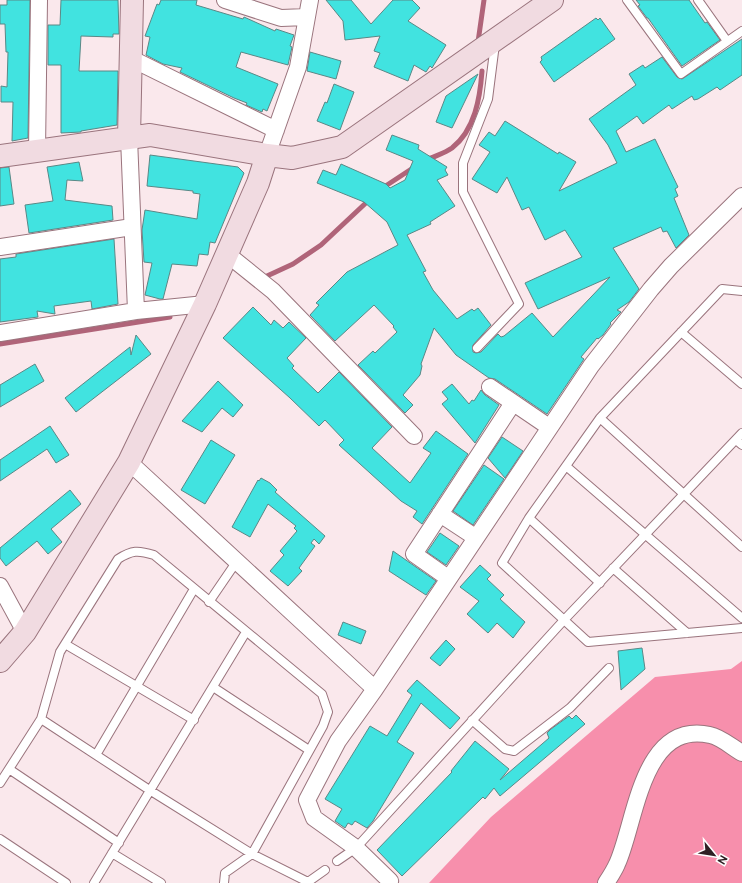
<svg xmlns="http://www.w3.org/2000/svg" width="742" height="883" font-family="Raleway,sans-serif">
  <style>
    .forest { fill: #f78fac }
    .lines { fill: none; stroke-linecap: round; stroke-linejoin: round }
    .stream { stroke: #b06479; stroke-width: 5 }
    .building { fill: #41e3e0; stroke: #5a8886 }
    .lane-casing { stroke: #9a747d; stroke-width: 10 }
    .street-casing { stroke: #9a747d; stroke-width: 18 }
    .secondary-casing { stroke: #9a747d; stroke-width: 24 }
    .lane { stroke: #fff; stroke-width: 8 }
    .street { stroke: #fff; stroke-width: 16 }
    .secondary { stroke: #f1dbe1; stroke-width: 22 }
  </style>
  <rect width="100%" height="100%" fill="#fae8ec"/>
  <path class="forest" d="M742,661V883H429L491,817L655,677L731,669Z"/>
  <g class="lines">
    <path class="stream" d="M478,42L484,0
      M427,160C435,156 445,153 452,148C475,130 480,98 482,71
      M381,189L416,166
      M267,276L293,264L321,245L369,200
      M0,344L170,317"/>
  </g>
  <path class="building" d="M7,0H30L28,138L12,141L13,102H1V86L7,87L8,52H6L5,24H0V5H7Z
    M61,0H118L119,34H113V37L81,36L79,71H118L117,125L81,131V132L61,133V65H48V25H60Z
    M161,0H197L196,5L243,19L244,17L275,31L276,29L294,35L290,46L292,47L288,65L241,52L236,67L278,84L267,111L263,109L262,112L246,105L247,103L234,98L180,72L182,68L163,64L146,55L150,37L145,36L157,4L159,5Z
    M326,0H351L371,24L393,0H412L420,8L408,21L446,45L432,68L430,66L426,72L414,65L408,81L374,67L380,53L374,51L380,36L345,40L343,21Z
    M636,0H689L705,23L707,22L720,40L682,66L648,18H647L638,6L640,5Z
    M596,18L598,20L600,18L615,39L554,82L540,62L542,60L541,57Z
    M742,39V75L720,90L717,87L698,99L694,100L692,96L672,109L669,105L643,124L637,116L616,131L626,152L655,139L678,187L675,189L678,196L674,198L689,235L676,248L667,231L663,232L661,227L613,248L639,289L629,302L617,310L621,312L610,323L611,324L603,335L598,339L597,338L581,357L584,359L547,414L495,379L489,378L456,355L434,328L421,364L422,366L420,375L403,395L413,405L405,413L358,365L373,351L375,353L397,332L393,327L394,326L374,305L335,341L310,315L319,305L316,303L347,272L398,245L387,222L364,202L317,183L323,170L336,175L341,164L386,184L390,188L405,180L413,161L386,150L392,135L419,145L418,149L447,167L445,170L448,175L437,180L455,206L430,222L431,224L407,235L426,271L423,272L433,290L457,319L472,309L474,311L478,308L491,325L473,345V352L476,353L481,352L498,334L501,337L504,336L532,313L553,337L610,277L538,309L525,283L582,257L565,230L545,240L529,207L522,210L507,177L497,193L472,179L490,152L479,145L489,132L495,136L505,121L558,154L559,152L576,162L559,191L617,163L608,145L589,119L636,85L629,74L643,65L645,68L662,57L677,77L682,79Z
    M310,52L341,61L336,79L307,71Z
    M478,74L452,128L436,122L446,96Z
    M334,84L354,92L340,130L317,121L325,102L327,103Z
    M150,155L238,167L244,173L215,243L210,242L208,255L199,254L197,266L172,264L163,299H160L145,295L152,263L144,262L142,230L145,210L197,219L200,194L193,193V191L147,186Z
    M79,162L83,181L67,180L65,200L112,206L113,220L29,233L25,205L53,201L47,167Z
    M9,167L14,204L0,206V168Z
    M114,239L118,304L92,309L91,301L54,306L55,314L37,311L38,317L0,322V259L16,257V254Z
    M253,307L271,325L274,320L283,328L289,322L306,338L287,358L294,366L292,368L318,393L339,372L392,427L372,448L410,483L431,453L423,448L436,431L468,454L422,524L413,517L417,511L401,501L339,445L344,440L325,420L319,426L290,398L223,338Z
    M136,335L151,354L76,412L65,398L130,347L131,355Z
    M35,364L44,381L0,407V385Z
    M218,381L243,405L233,417L222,408L202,432L182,421Z
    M452,384L469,404L472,400L474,401L481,390L485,395L499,405L475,443L442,404L448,399L442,392Z
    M50,426L69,455L56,463L47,449L0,481V460Z
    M502,437L523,451L505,478L488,458Z
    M211,440L235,455L205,504L181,490Z
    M484,465L504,479L473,525L453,511Z
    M261,478L270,483L277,490L275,492L325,536L319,544L314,539L311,543L315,546L299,568L302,571L288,586L270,571L284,555L280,551L297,531L294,528L296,526L268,504L250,537L232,527L258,480L259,481Z
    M70,490L81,504L51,529L62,542L48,554L37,541L6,566L0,558V548Z
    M440,533L459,546L446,565L427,552Z
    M393,551L436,581L426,595L389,571Z
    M480,565L491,575L487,579L504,595L500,599L525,622L513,638L497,623L488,633L467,614L479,601L460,587Z
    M343,622L366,631L361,644L338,635Z
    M446,640L455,649L440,666L430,658Z
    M642,648L645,669L621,690L618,651Z
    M417,680L460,718L450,729L421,703L397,742L414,753L373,821L367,828L355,821L352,825L348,823L345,828L335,821L342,809L325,799L370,726L387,736L412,695L407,691Z
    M576,715L585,724L500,796L494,788L485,799L483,797L402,876L377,850L452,772L451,771L475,741L509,769L500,780L549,738L547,733L551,729L569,716L572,719Z"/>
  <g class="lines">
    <defs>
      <path id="lane" d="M627,0L681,74L742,31
        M698,0L727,41
        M742,291L722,289L600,418L529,518L502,563L588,642L742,628
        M681,332L742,384
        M477,348L519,304L463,192V163L488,99L495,44
        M600,418L742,547
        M736,440L742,445
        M566,466L742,618
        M529,518L600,583
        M613,568L687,633
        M209,602L237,561
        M65,644L194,720
        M213,687L309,750
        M41,719L151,791L252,854L308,882L325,870
        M472,720L505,749L514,751L570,708L609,668
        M96,755L194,589
        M9,769L119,843
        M0,783L41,719L60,652L118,559C132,550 138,550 154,555L322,694L328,712L323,726L252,854L225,873L224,883
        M0,839L66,883
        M112,853L161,883
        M337,861L356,848L564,620L742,433
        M94,883L246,632"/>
      <path id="street" d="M225,0L281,18L307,17
        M130,58L276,130
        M129,138L136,311
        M37,151L39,0
        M267,155L298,67L310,0
        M0,247L132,227
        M227,254L273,291L414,436
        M0,333L136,311L205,304
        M490,387L549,427
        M129,462L375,689
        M440,514L475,537
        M448,578L414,554L513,403
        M0,586L25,632
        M389,883L390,881L356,848L314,818L307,800L338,741L375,689L591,366L651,289L671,266L742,196
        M606,883C610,877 614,871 617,864C636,823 641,720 710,735C721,737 733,748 742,753"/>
      <path id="secondary" d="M129,138L132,0
        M0,156L150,135L267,155
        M0,661L25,632L129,462L205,304L258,183L267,155L292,158L342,147L552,0"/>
    </defs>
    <use href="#lane" class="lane-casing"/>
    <use href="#street" class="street-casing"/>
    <use href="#secondary" class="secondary-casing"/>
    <use href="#lane" class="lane"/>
    <use href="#street" class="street"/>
    <use href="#secondary" class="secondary"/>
  </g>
  <g transform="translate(714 855) rotate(120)" stroke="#ffffff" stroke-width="3" paint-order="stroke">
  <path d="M0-3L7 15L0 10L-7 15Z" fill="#2f2024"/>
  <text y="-6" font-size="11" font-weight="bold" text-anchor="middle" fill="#2f2024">N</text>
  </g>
</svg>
